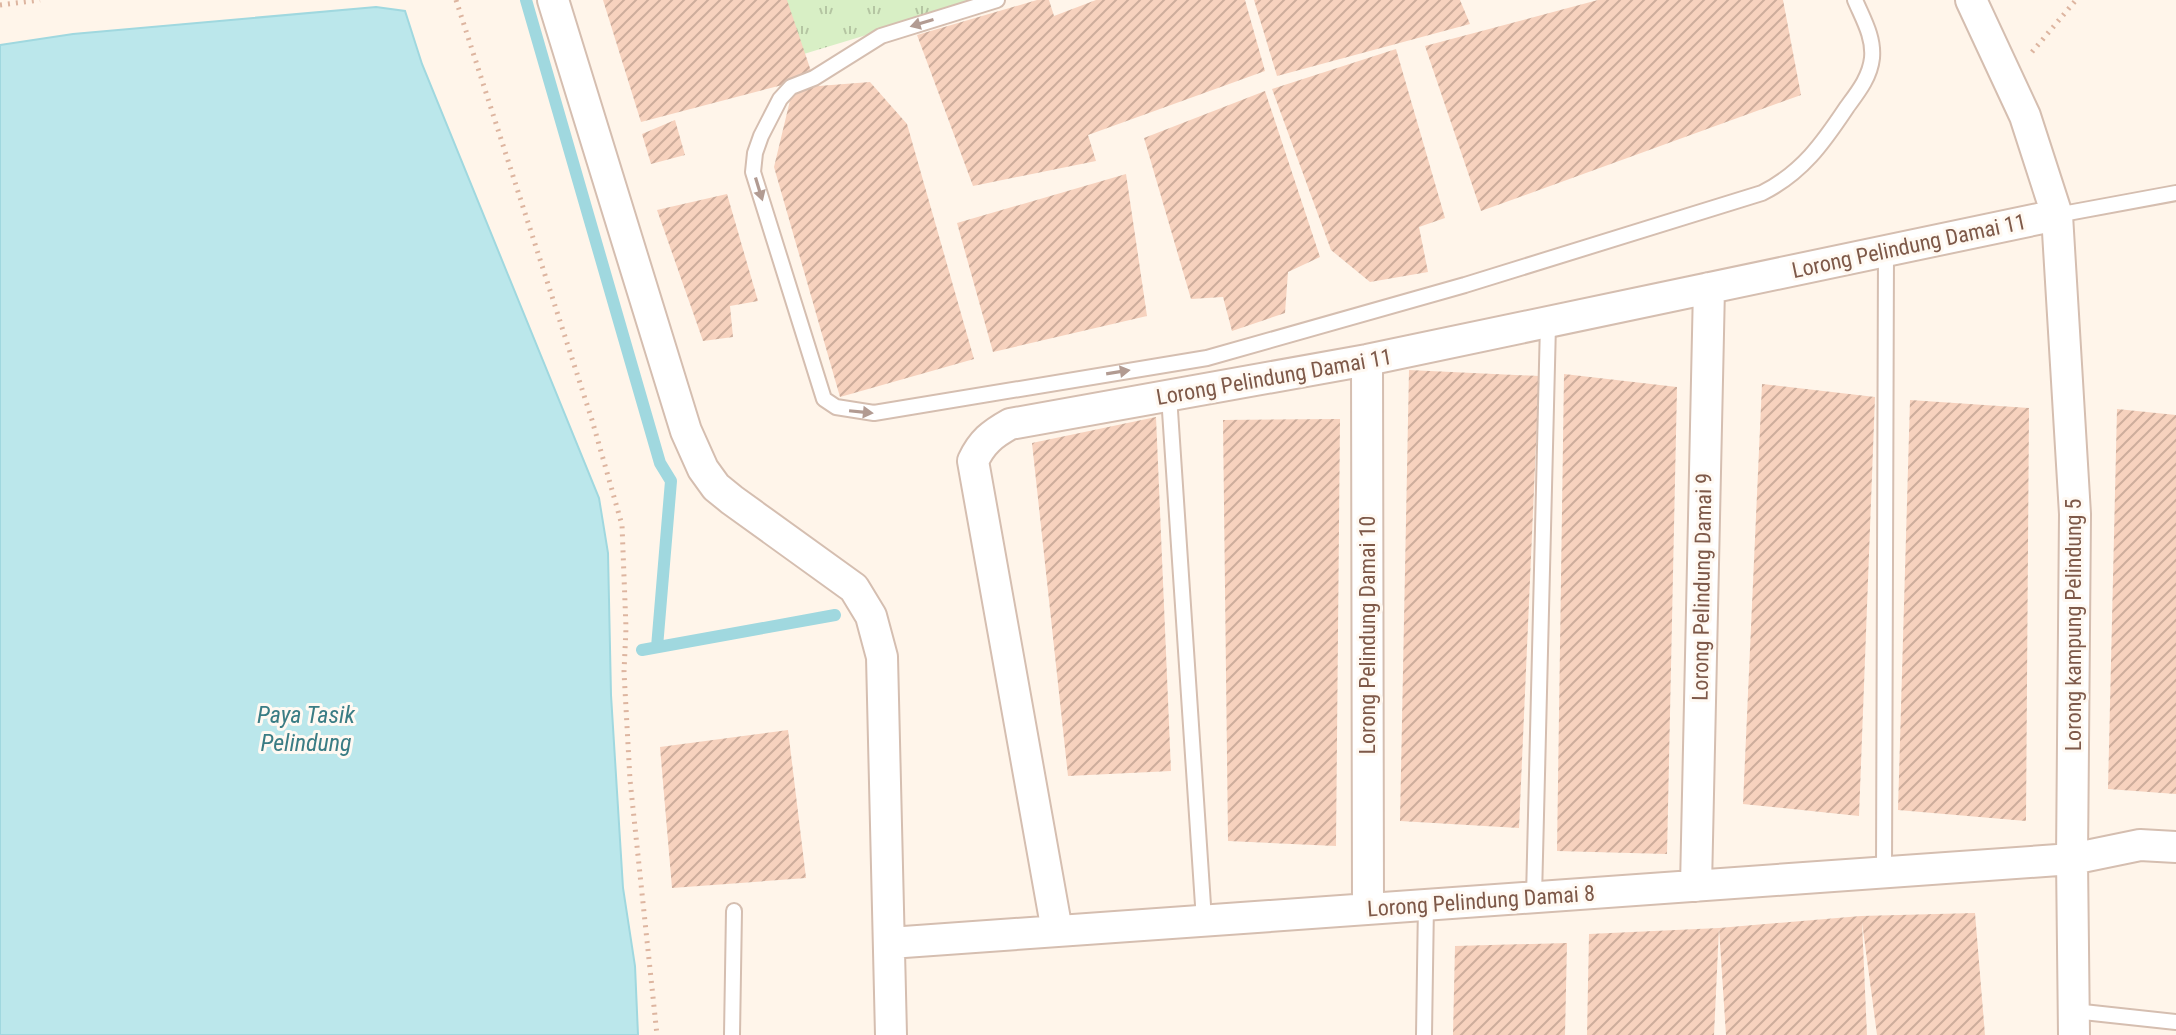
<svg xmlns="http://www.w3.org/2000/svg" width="2176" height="1035" font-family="'Roboto Condensed',sans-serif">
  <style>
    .grass { fill: url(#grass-tufts) }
    .water { fill: #bbe7eb; stroke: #a0d8df; stroke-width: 2 }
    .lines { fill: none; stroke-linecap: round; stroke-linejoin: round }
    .stream { stroke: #a0d8df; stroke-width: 12 }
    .building { fill: url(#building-hatch) }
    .lane-casing { stroke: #d5beb0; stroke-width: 18 }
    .street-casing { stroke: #d5beb0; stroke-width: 34 }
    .path { stroke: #ddb5a0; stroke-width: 5; stroke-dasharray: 2 6; stroke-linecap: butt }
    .lane { stroke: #fff; stroke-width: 14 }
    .street { stroke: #fff; stroke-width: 30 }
    .oneway { fill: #b29b92 }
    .labels { text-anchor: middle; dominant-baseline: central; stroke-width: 6; stroke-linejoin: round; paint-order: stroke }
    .street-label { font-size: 22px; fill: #7e5949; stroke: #fff9f2 }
    .water-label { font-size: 24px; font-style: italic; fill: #3a7c84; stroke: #fff9f2 }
  </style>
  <defs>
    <pattern id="grass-tufts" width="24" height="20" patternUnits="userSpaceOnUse" patternTransform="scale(2)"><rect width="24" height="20" fill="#d8efc5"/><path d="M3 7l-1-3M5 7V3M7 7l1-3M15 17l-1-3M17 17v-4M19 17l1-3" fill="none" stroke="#b4c5a2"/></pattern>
    <pattern id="building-hatch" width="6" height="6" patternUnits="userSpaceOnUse" patternTransform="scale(2)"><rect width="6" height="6" fill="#f7d2be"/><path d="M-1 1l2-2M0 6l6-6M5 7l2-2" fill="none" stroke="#cdad9c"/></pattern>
  </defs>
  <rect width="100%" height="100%" fill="#fff5ea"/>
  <path class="grass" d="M762,0H982L784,60Z"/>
  <path class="water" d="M376,7L405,11L422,64L599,498L608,553L611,695L623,888L635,966L638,1035H0V45L73,34Z"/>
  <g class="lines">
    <path class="stream" d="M526,0L660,463L671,481L657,647
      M642,650L835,615"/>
  </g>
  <path class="building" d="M603,0H787L813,77L641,122Z
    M1037,0H1049L1054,16L1096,0H1245L1265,71L1088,135L1096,161L973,186L917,35Z
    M1254,0H1460L1470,24L1277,76Z
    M1598,0H1783L1801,95L1481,211L1425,46Z
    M1396,49L1445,218L1419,227L1428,272L1370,282L1331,250L1272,89Z
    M870,82L907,124L974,359L840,397L774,167L793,88Z
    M1265,91L1320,257L1288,272L1285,313L1232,331L1223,297L1191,299L1144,138Z
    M675,120L685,155L651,164L642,134Z
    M1126,174L1147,316L993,352L957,223Z
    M727,194L758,301L730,306L733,337L703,341L657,210Z
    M1409,370L1539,376L1519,828L1400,821Z
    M1564,374L1677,387L1667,854L1557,851Z
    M1762,384L1875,397L1859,816L1743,804Z
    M1910,400L2029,408L2026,821L1898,810Z
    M2117,409L2176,415V794L2108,789Z
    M1156,417L1171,771L1068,776L1032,443Z
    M1340,419L1336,846L1228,841L1223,420Z
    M788,730L806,878L672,888L660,747Z
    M1975,913L1985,1035H1877L1862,922L1867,1035H1726L1719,928L1861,916Z
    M1719,928L1714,1035H1587L1589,934Z
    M1567,943L1565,1035H1453L1455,946Z"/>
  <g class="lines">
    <defs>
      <path id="lane" d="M997,0L881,36L814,78L791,87L780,99L761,136L755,153L753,172L824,399L836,407L874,413L1207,358L1465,285L1762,193C1802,173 1823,143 1847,107C1858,92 1870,77 1872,58C1874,37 1863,19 1855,0
        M2057,215L2176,193
        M1169,396L1204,920
        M1884,872L1886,251
        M1534,897L1548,324
        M2074,1011L2176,1022
        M732,1035L734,911
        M1424,1035L1426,904"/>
      <path id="street" d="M553,0L686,431L703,469L716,487L732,500L854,588L871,616L882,657L891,1035
        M1971,0L2025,116L2057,215L2075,514L2072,859L2074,1035
        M1367,360L1368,909
        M1696,886L1709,288
        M1057,931L973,461C982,442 992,434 1010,424L1367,360L2057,215
        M890,943L2072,859L2140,845L2176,847"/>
    </defs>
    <use href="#lane" class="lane-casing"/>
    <use href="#street" class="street-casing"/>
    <path class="path" d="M456,0L592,420L622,525L626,628L624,672L630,780L657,1035
      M0,5L40,0
      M2032,52L2076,0"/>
    <use href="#lane" class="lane"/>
    <use href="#street" class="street"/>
  </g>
  <defs><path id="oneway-solid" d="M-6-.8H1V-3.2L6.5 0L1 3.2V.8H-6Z" transform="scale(2)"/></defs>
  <g class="oneway">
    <use href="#oneway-solid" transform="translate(922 23) rotate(163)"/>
    <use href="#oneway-solid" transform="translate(759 189) rotate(73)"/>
    <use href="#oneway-solid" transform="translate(1118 372) rotate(-9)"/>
    <use href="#oneway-solid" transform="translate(861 412) rotate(6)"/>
  </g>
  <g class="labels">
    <g class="street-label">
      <text transform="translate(1909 246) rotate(-12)">Lorong Pelindung Damai 11</text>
      <text transform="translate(1274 377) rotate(-10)">Lorong Pelindung Damai 11</text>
      <text transform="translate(1702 587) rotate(-89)">Lorong Pelindung Damai 9</text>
      <text transform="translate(2073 625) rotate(-90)">Lorong kampung Pelindung 5</text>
      <text transform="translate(1367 635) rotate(-90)">Lorong Pelindung Damai 10</text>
      <text transform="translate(1481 901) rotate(-4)">Lorong Pelindung Damai 8</text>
    </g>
    <g class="water-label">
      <text x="306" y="715">Paya Tasik<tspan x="306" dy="28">Pelindung</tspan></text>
    </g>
  </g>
</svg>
